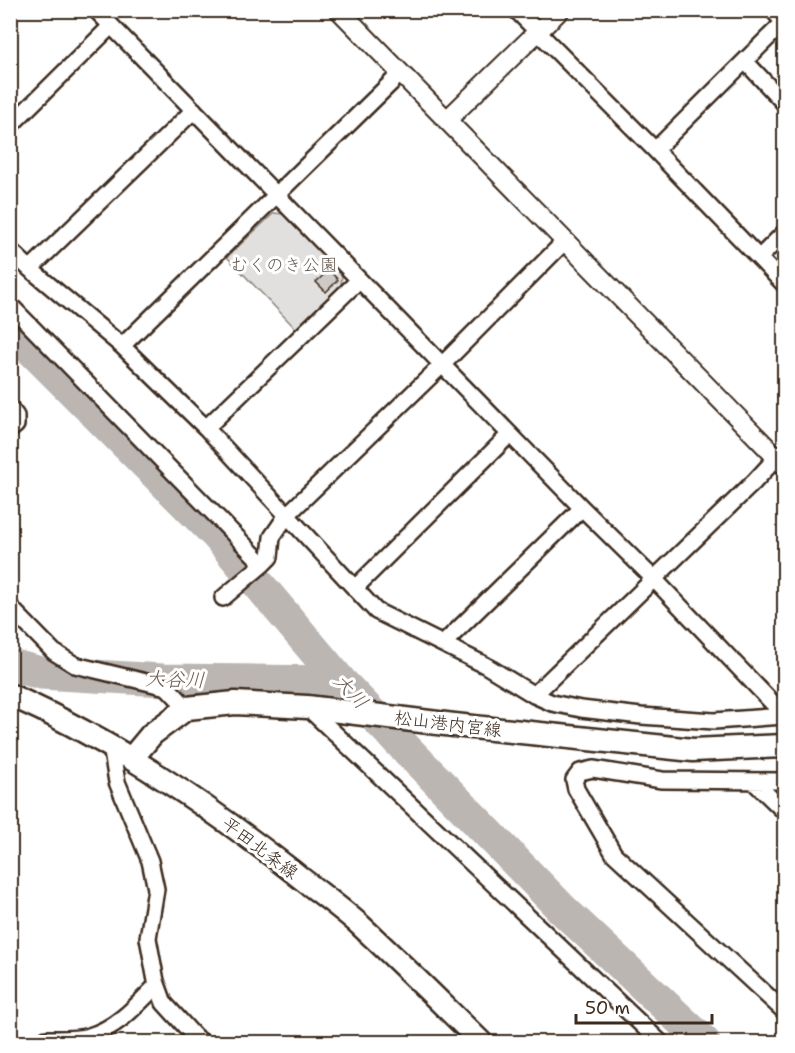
<svg xmlns="http://www.w3.org/2000/svg" width="795" height="1053" font-family="'Shantell Sans','Klee One',sans-serif">
  <style>
    .green { fill: #e2e0de; stroke: #8e857e; stroke-width: 1.5 }
    .lines { fill: none; stroke-linecap: round; stroke-linejoin: round }
    .river { stroke: #bcb6b3; stroke-width: 33 }
    .building { fill: #cfcac7; stroke: #3b2a1e; stroke-width: 1.5 }
    .minor-casing { stroke: #3b2a1e; stroke-width: 20 }
    .tertiary-casing { stroke: #3b2a1e; stroke-width: 22 }
    .secondary-casing { stroke: #3b2a1e; stroke-width: 26 }
    .primary-casing { stroke: #3b2a1e; stroke-width: 27 }
    .minor { stroke: #fff; stroke-width: 15 }
    .tertiary { stroke: #fff; stroke-width: 18 }
    .secondary { stroke: #fff; stroke-width: 21 }
    .primary { stroke: #fff; stroke-width: 22 }
    .labels { text-anchor: middle; dominant-baseline: central; stroke-width: 6; stroke-linejoin: round; paint-order: stroke }
    .park-label { font-size: 18px; fill: #65584e; stroke: #fff }
    .street-label { font-size: 18px; fill: #3b2a1e; stroke: #fff }
    .water-label { font-size: 20px; font-style: italic; fill: #685b52; stroke: #fff }
  </style>
  <rect width="100%" height="100%" fill="#fff"/>
  <filter id="ink" filterUnits="userSpaceOnUse"><feTurbulence type="fractalNoise" baseFrequency=".0167" numOctaves="2"/><feDisplacementMap in="SourceGraphic" scale="12" xChannelSelector="R" yChannelSelector="G"/><feConvolveMatrix kernelMatrix="1 2 1 2 8 2 1 2 1" color-interpolation-filters="sRGB"/></filter>
  <g filter="url(#ink)">
    <path class="green" d="M274,213L284,214L342,273L341,287L297,330L227,257Z"/>
    <g class="lines">
      <path class="river" d="M10,328L217,535L341,682L563,910L704,1042
        M10,665L41,673L163,680L341,682"/>
    </g>
    <path class="building" d="M329,270L338,280L326,292L316,282Z"/>
    <g class="lines">
      <defs>
        <path id="minor" d="M96,10L582,508L654,579L784,715
          M516,10L655,150L784,284
          M773,10L784,23
          M745,61L784,103
          M10,126L111,26
          M655,150L784,22
          M10,250L30,269L122,346L206,428L376,611L485,665L534,695L552,703L581,709L641,716L714,721L784,716
          M759,258L784,233
          M30,269L194,110
          M10,305L263,564
          M122,346L401,73
          M10,408L16,416V425L10,430
          M206,428L359,280
          M355,588L510,434
          M223,598L263,564L270,557L272,537L287,515L442,365L564,242
          M10,607L54,652L75,665L167,687L187,708
          M444,643L582,508
          M534,695L754,482L777,457
          M307,707L660,1042
          M111,746L117,782L150,861L156,889L148,938L156,981L164,1003L195,1037L202,1042
          M753,781L784,811
          M784,781L662,780L593,769L580,772L574,780L576,789L614,854L784,1011
          M46,1039C59,1039 75,1040 89,1036C117,1028 137,1005 157,985"/>
        <path id="tertiary" d="M339,10L784,465
          M447,120L560,10"/>
        <path id="secondary" d="M10,695C112,740 205,803 292,871C314,889 339,906 360,925C401,963 441,1003 481,1042"/>
        <path id="primary" d="M132,758L152,734L187,708L235,703L307,707L454,725L693,750L784,746"/>
      </defs>
      <use href="#minor" class="minor-casing"/>
      <use href="#tertiary" class="tertiary-casing"/>
      <use href="#secondary" class="secondary-casing"/>
      <use href="#primary" class="primary-casing"/>
      <use href="#minor" class="minor"/>
      <use href="#tertiary" class="tertiary"/>
      <use href="#secondary" class="secondary"/>
      <use href="#primary" class="primary"/>
    </g>
  </g>
  <g class="labels">
    <g class="park-label">
      <text x="284" y="265">むくのき公園</text>
    </g>
    <g class="street-label">
      <text transform="translate(448 724) rotate(7)">松山港内宮線</text>
      <text transform="translate(260 848) rotate(37)">平田北条線</text>
    </g>
    <g class="water-label">
      <text transform="translate(175 679) rotate(2)">大谷川</text>
      <text transform="translate(351 691) rotate(47)">大川</text>
    </g>
  </g>
  <rect width="795" height="1053" fill="none" stroke="#fff" stroke-width="36"/>
  <rect x="18" y="18" width="759" height="1017" fill="none" stroke="#3b2a1e" stroke-width="2" filter="url(#ink)"/>
  <path d="M576 1014v9h136v-9" fill="none" stroke="#3b2a1e" stroke-width="3"/>
  <text x="585" y="1014" font-size="18" fill="#3b2a1e" stroke="#ffffff" stroke-width="4.5" paint-order="stroke">50 m</text>
</svg>
